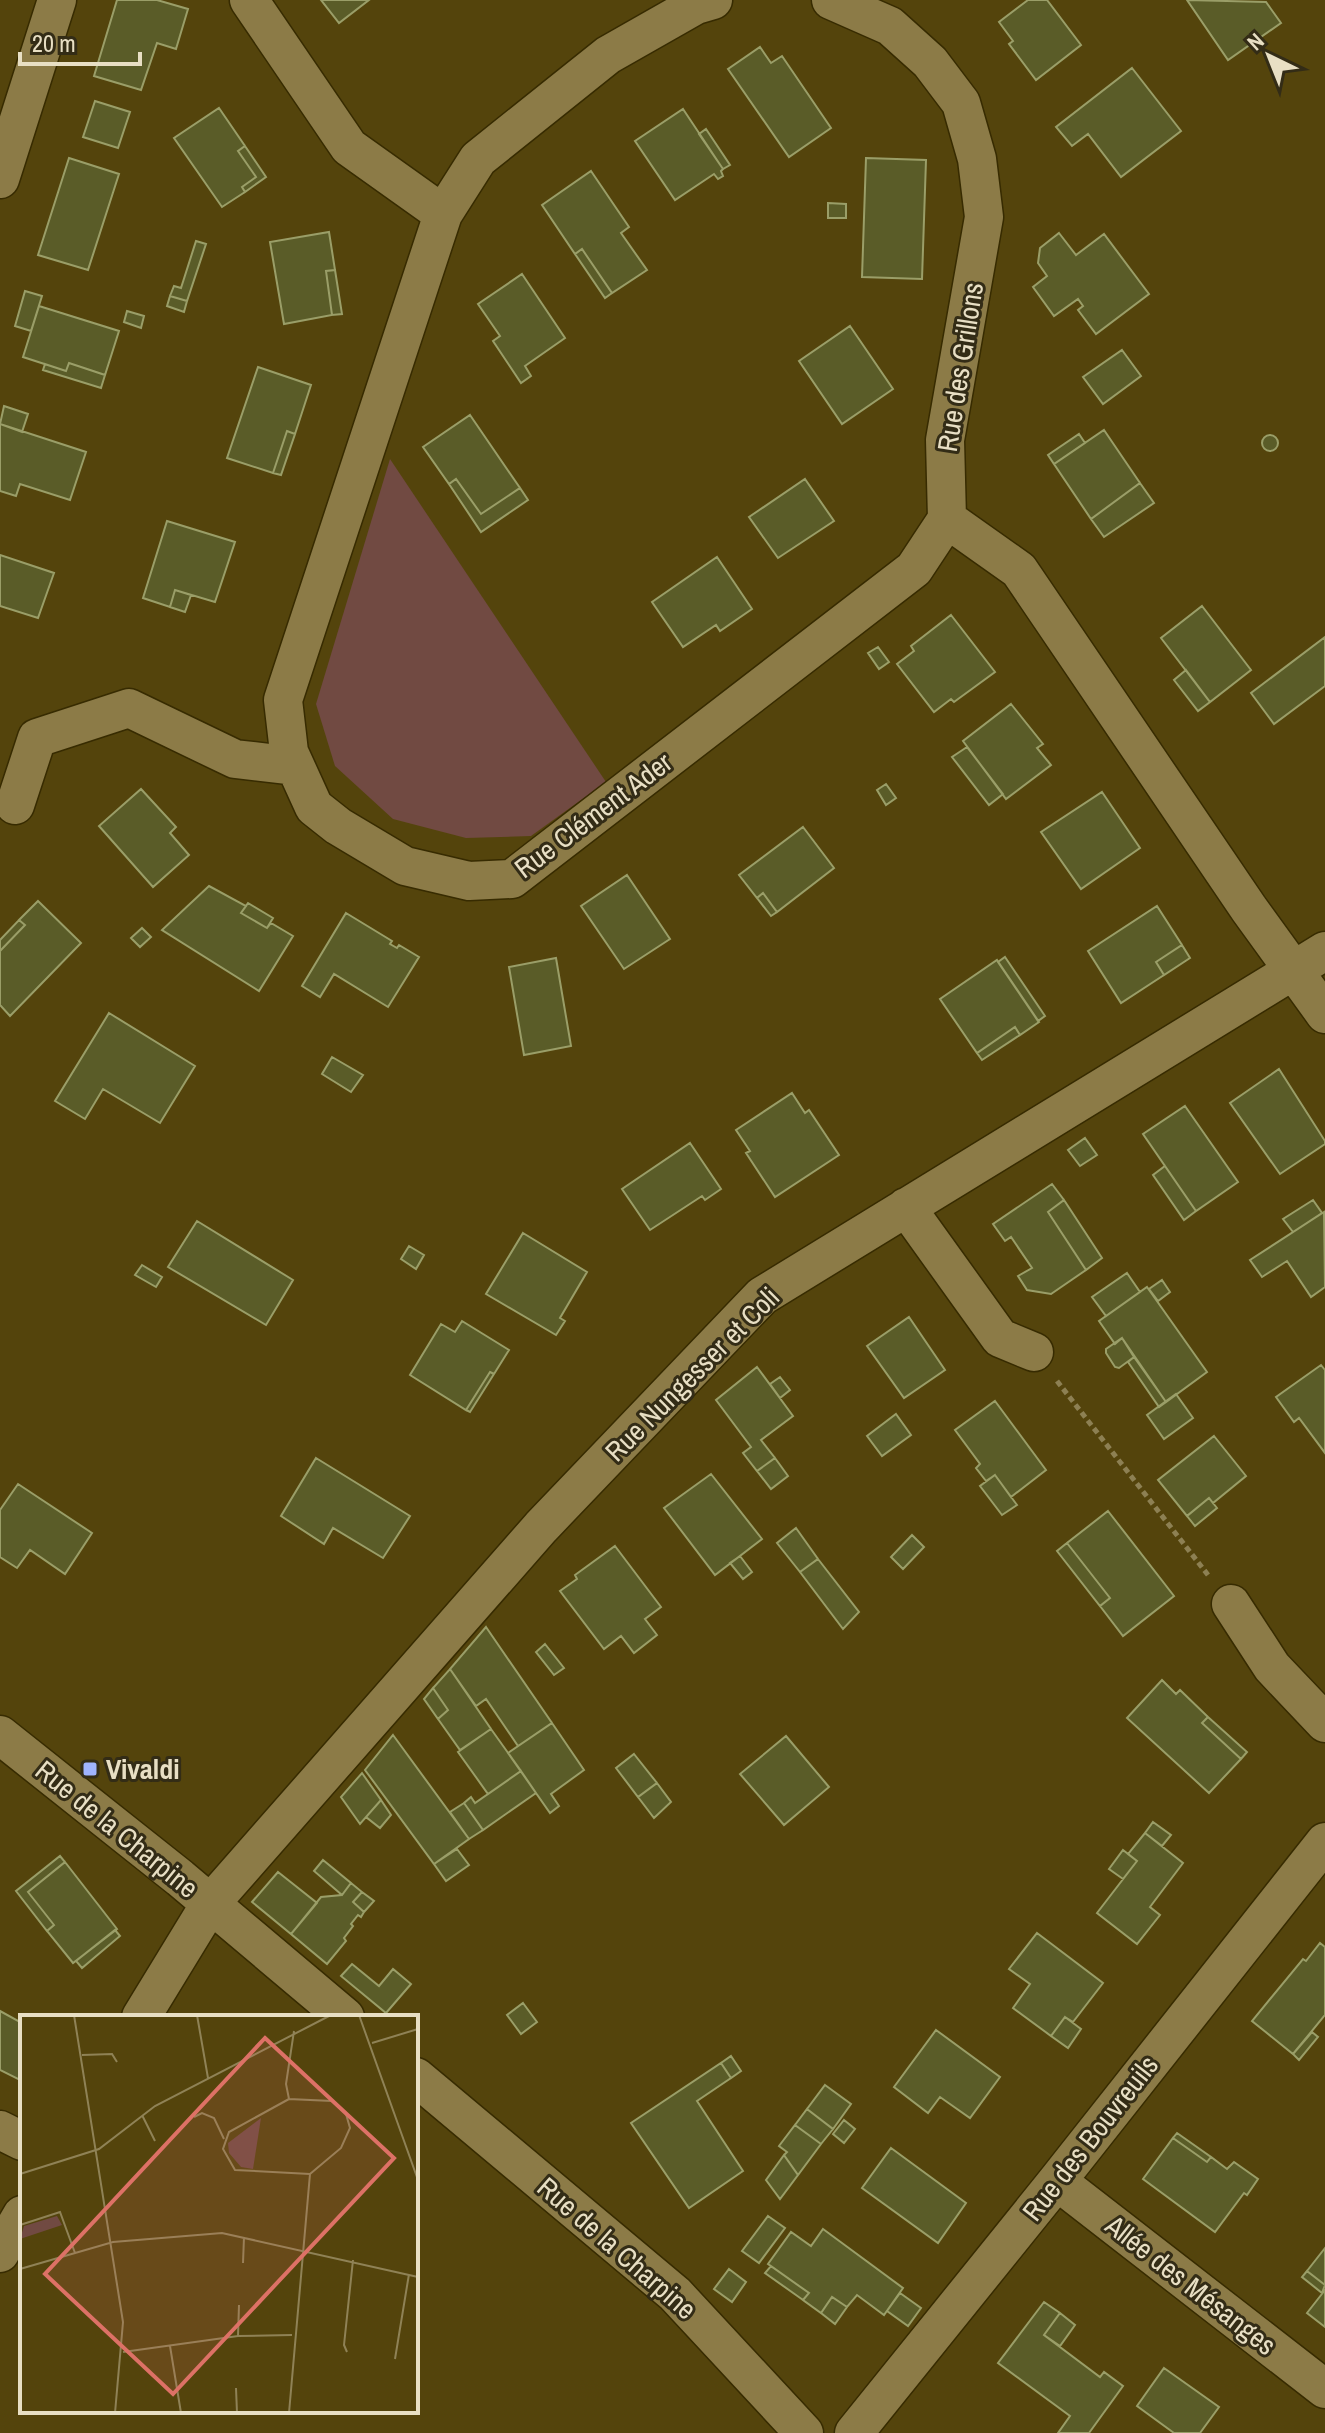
<svg xmlns="http://www.w3.org/2000/svg" width="1325" height="2433" font-family="'Archivo Narrow',sans-serif">
  <style>
    .green { fill: #714a42 }
    .building { fill: #5a5c28; stroke: #9a9e68; stroke-width: 2 }
    .lines { fill: none; stroke-linecap: round; stroke-linejoin: round }
    .minor-casing { stroke: #372b01; stroke-width: 41 }
    .path { stroke: #8d8053; stroke-width: 5; stroke-dasharray: 6 4; stroke-linecap: butt }
    .minor { stroke: #8c7b47; stroke-width: 38 }
    .poi-dot { fill: #9fb3fd; stroke: #332c16; stroke-width: 3 }
    .labels { text-anchor: middle; dominant-baseline: central; stroke-width: 6; stroke-linejoin: round; paint-order: stroke }
    .street-label { font-size: 28px; fill: #e8dfc4; stroke: #332c16 }
    .poi-label { font-size: 28px; font-weight: bold; fill: #e8dfc4; stroke: #332c16; text-anchor: start }
    .inset-road { fill: none; stroke: #8f8256; stroke-width: 2 }
    .view { fill: #dd7166; fill-opacity: 0.15; stroke: #dd7166; stroke-width: 4 }
    .inset-edge { fill: none; stroke: #e8dfc4; stroke-width: 4 }
  </style>
  <rect width="100%" height="100%" fill="#54440c"/>
  <path class="green" d="M390,459L606,782L531,836L466,838L393,819L335,766L316,704Z"/>
  <path class="building" d="M117,0H157L188,9L176,49L157,43L141,90L94,76Z
    M321,0H369L339,23Z
    M1028,0H1047L1081,45L1036,80L1009,44L1013,41L999,22Z
    M1187,0L1266,2L1281,23L1228,60Z
    M760,47L771,63L782,56L831,128L789,157L728,69Z
    M1132,68L1181,131L1121,177L1088,134L1072,146L1056,127Z
    M95,101L130,112L118,148L83,137Z
    M219,108L245,146L238,151L256,177L242,187L245,192L222,207L174,138Z
    M683,109L723,169L721,171L723,176L718,179L714,174L675,200L635,141Z
    M706,129L730,165L723,169L699,134Z
    M245,146L266,177L245,192L242,187L256,177L238,151Z
    M69,158L119,174L88,270L38,255Z
    M866,158L926,160L922,279L862,277Z
    M591,171L629,227L621,233L647,270L612,293L582,249L575,254L542,205Z
    M828,203L846,204V218H828Z
    M329,232L335,270L326,271L332,315L284,324L270,242Z
    M1059,233L1076,255L1104,234L1149,294L1096,334L1078,310L1083,306L1078,299L1054,316L1033,287L1047,276L1038,263L1040,248Z
    M196,241L206,244L187,301L170,296L174,286L181,288Z
    M582,249L612,293L605,298L575,254Z
    M335,270L342,314L332,315L326,271Z
    M522,274L565,338L525,366L531,376L521,383L493,341L500,336L478,304Z
    M25,291L42,296L31,331L15,326Z
    M170,296L187,301L184,312L167,306Z
    M39,306L119,331L105,375L69,363L66,371L23,357Z
    M127,311L144,316L141,328L124,322Z
    M850,326L893,389L842,424L799,361Z
    M1122,350L1141,376L1103,404L1083,377Z
    M69,363L105,375L101,388L43,370L45,364L66,371Z
    M258,367L311,385L295,434L287,431L273,473L227,458Z
    M4,406L28,414L22,432L0,424Z
    M470,415L520,488L481,514L456,479L449,484L423,447Z
    M0,424L86,452L70,500L20,484L16,496L0,491Z
    M1104,430L1140,483L1091,519L1054,464Z
    M287,431L295,434L281,475L273,473Z
    M1079,434L1085,443L1054,464L1048,455Z
    M1262 443a8 8 0 1 1 16 0a8 8 0 1 1-16 0Z
    M456,479L481,514L520,488L528,500L481,532L449,484Z
    M805,479L834,521L778,558L749,517Z
    M1140,483L1154,503L1104,537L1091,519Z
    M167,521L235,542L215,602L175,590L170,607L143,598Z
    M0,555L54,573L38,618L0,606Z
    M717,557L752,609L720,631L716,625L683,647L652,602Z
    M175,590L191,595L185,612L170,607Z
    M1202,606L1251,670L1210,702L1161,638Z
    M951,615L995,672L954,702L951,699L934,712L897,664L914,651L911,646Z
    M1325,637V686L1274,724L1251,693Z
    M878,647L889,662L879,669L868,653Z
    M1186,670L1210,702L1198,711L1174,680Z
    M1011,704L1043,744L1037,748L1051,765L1006,799L963,741Z
    M967,747L1003,794L989,805L952,757Z
    M886,784L896,798L886,805L877,790Z
    M141,789L176,827L170,833L189,855L153,887L99,826Z
    M1102,792L1140,848L1081,889L1041,832Z
    M803,827L834,868L777,912L763,893L757,898L739,875Z
    M627,875L670,939L624,969L581,906Z
    M209,886L246,906L241,913L267,928L271,923L293,936L259,991L162,930Z
    M763,893L777,912L771,916L757,898Z
    M38,901L81,943L10,1016L0,1005V951L25,925L19,920Z
    M248,903L273,918L267,928L241,913Z
    M1157,906L1182,945L1156,962L1164,975L1121,1003L1088,951Z
    M346,913L392,941L390,944L397,948L399,945L419,957L388,1007L334,974L320,997L302,986Z
    M19,920L25,925L0,951V940Z
    M142,928L151,937L140,947L131,938Z
    M1182,945L1190,958L1164,975L1156,962Z
    M1005,957L1045,1016L1038,1021L998,962Z
    M556,958L571,1046L524,1055L509,967Z
    M997,960L1039,1022L1020,1035L1015,1027L977,1053L940,999Z
    M109,1013L195,1066L160,1123L103,1089L85,1119L55,1101Z
    M1015,1027L1020,1035L982,1060L977,1053Z
    M332,1057L363,1075L351,1092L322,1074Z
    M1279,1069L1325,1141V1144L1280,1174L1230,1103Z
    M792,1093L805,1113L809,1110L839,1155L775,1197L746,1153L750,1151L736,1130Z
    M1185,1106L1238,1182L1196,1211L1143,1134Z
    M1085,1138L1097,1155L1080,1166L1068,1150Z
    M690,1143L721,1189L705,1200L702,1196L650,1230L622,1189Z
    M1165,1166L1196,1211L1184,1220L1153,1175Z
    M1052,1184L1064,1200L1048,1212L1086,1270L1051,1294L1027,1290L1018,1276L1032,1268L1011,1237L1005,1241L993,1224Z
    M1064,1200L1102,1258L1086,1270L1048,1212Z
    M1313,1200L1322,1213L1293,1232L1283,1219Z
    M1324,1212L1325,1287L1311,1297L1287,1261L1262,1277L1250,1260Z
    M197,1221L293,1280L266,1325L168,1267Z
    M523,1233L587,1272L560,1318L565,1321L556,1335L486,1294Z
    M409,1246L424,1255L416,1269L401,1259Z
    M142,1265L162,1277L156,1287L135,1275Z
    M1127,1273L1140,1292L1106,1316L1092,1297Z
    M1162,1280L1170,1292L1158,1301L1149,1289Z
    M1147,1287L1207,1372L1166,1402L1122,1338L1115,1344L1099,1321Z
    M909,1317L945,1370L904,1398L867,1346Z
    M462,1321L509,1350L494,1374L490,1372L466,1410L410,1375L441,1324L455,1332Z
    M1122,1338L1134,1357L1119,1368L1115,1367L1106,1353V1349Z
    M1134,1357L1166,1402L1159,1407L1128,1362Z
    M1321,1365L1325,1370V1453L1299,1418L1294,1422L1276,1397Z
    M757,1367L793,1416L761,1440L775,1458L757,1471L743,1453L751,1447L716,1400Z
    M490,1372L494,1374L470,1412L466,1410Z
    M780,1377L790,1390L780,1398L770,1384Z
    M1176,1394L1193,1418L1164,1439L1147,1415Z
    M995,1401L1046,1470L1011,1497L995,1475L986,1481L976,1468L980,1464L955,1430Z
    M896,1414L911,1435L882,1456L867,1436Z
    M1214,1436L1246,1476L1213,1503L1209,1498L1187,1516L1158,1480Z
    M316,1458L410,1516L383,1558L333,1528L324,1544L281,1516Z
    M775,1458L788,1476L771,1489L757,1471Z
    M711,1474L762,1539L715,1575L664,1508Z
    M995,1475L1017,1505L1002,1515L980,1486Z
    M18,1484L92,1533L65,1574L30,1550L17,1568L0,1557V1510Z
    M1209,1498L1217,1508L1195,1526L1187,1516Z
    M1108,1511L1174,1596L1123,1636L1100,1606L1110,1598L1067,1543Z
    M796,1528L818,1559L800,1572L777,1543Z
    M912,1535L924,1547L903,1569L891,1557Z
    M1067,1543L1110,1598L1100,1606L1057,1551Z
    M615,1546L661,1607L645,1619L657,1635L634,1653L621,1636L604,1649L560,1591L577,1579L575,1575Z
    M740,1556L752,1572L743,1579L730,1563Z
    M818,1559L859,1612L843,1629L800,1572Z
    M486,1627L552,1723L518,1746L486,1699L476,1706L450,1669Z
    M545,1644L564,1668L554,1675L536,1652Z
    M450,1669L491,1729L460,1750L438,1719L448,1710L433,1688Z
    M1162,1680L1176,1694L1180,1690L1208,1717L1202,1723L1241,1759L1209,1793L1127,1718Z
    M433,1688L448,1710L438,1719L424,1699Z
    M1208,1717L1247,1752L1241,1759L1202,1723Z
    M552,1723L584,1770L551,1794L559,1806L550,1813L508,1753Z
    M491,1729L521,1771L488,1794L458,1752Z
    M393,1735L469,1839L434,1864L365,1770Z
    M786,1736L829,1787L784,1825L740,1774Z
    M634,1754L657,1783L638,1797L616,1768Z
    M521,1771L536,1793L483,1830L464,1803L471,1797L475,1803Z
    M362,1773L381,1800L360,1824L341,1797Z
    M657,1783L671,1802L654,1818L638,1797Z
    M381,1800L391,1815L380,1828L366,1817Z
    M464,1803L483,1830L469,1839L450,1812Z
    M1153,1822L1171,1835L1162,1846L1145,1833Z
    M1145,1833L1183,1863L1150,1907L1160,1915L1137,1944L1097,1913L1137,1861L1128,1854Z
    M457,1849L469,1865L446,1881L434,1864Z
    M1123,1850L1137,1861L1123,1879L1109,1869Z
    M60,1856L65,1862L28,1892L54,1925L47,1931L16,1891Z
    M323,1860L351,1883L342,1895L314,1871Z
    M65,1862L117,1929L73,1963L47,1931L54,1925L28,1892Z
    M278,1872L317,1903L291,1934L252,1902Z
    M351,1883L362,1892L353,1902L364,1912L361,1917L358,1915L351,1924L353,1926L344,1938L346,1941L327,1964L291,1934L321,1897L342,1895Z
    M362,1892L374,1901L364,1912L353,1902Z
    M115,1930L120,1936L82,1968L76,1961Z
    M1037,1933L1103,1983L1073,2022L1065,2017L1051,2036L1013,2008L1030,1984L1009,1969Z
    M1320,1943L1325,1947V2015L1293,2054L1252,2021L1303,1959L1306,1961Z
    M352,1964L379,1986L393,1969L411,1984L386,2013L341,1976Z
    M523,2003L537,2022L521,2034L507,2015Z
    M0,2011L22,2023V2081L0,2070Z
    M1065,2017L1081,2029L1068,2048L1051,2036Z
    M936,2030L1000,2077L970,2118L940,2097L928,2113L894,2087Z
    M1312,2032L1318,2037L1299,2060L1293,2054Z
    M731,2056L741,2071L731,2078L721,2063Z
    M721,2063L731,2078L697,2101L743,2171L689,2208L631,2123Z
    M825,2085L851,2104L833,2129L807,2109Z
    M807,2109L833,2129L821,2144L795,2125Z
    M844,2120L855,2129L844,2143L833,2134Z
    M795,2125L821,2144L798,2175L784,2155L787,2152L779,2146Z
    M1177,2133L1211,2157L1207,2162L1173,2138Z
    M1173,2138L1207,2162L1211,2157L1227,2169L1234,2162L1258,2179L1247,2195L1244,2193L1215,2232L1143,2179Z
    M891,2148L966,2203L938,2243L862,2188Z
    M784,2155L798,2175L780,2199L766,2180Z
    M768,2216L785,2228L759,2263L742,2251Z
    M823,2229L903,2288L884,2315L857,2295L847,2307L832,2297L821,2313L803,2300L809,2293L768,2264L791,2232L811,2246Z
    M1325,2248V2285L1307,2271Z
    M771,2266L809,2293L803,2300L765,2273Z
    M729,2269L746,2282L732,2302L714,2289Z
    M1307,2271L1325,2285L1322,2293L1302,2277Z
    M1325,2290V2327L1307,2313Z
    M900,2293L921,2308L908,2326L887,2311Z
    M832,2297L847,2307L835,2324L821,2313Z
    M1044,2302L1060,2313L1044,2335L1100,2377L1104,2372L1123,2386L1089,2433H1058L1070,2416L998,2363Z
    M1060,2313L1075,2325L1060,2346L1044,2335Z
    M1164,2368L1219,2407L1200,2433H1174L1137,2406Z"/>
  <g class="lines">
    <defs>
      <path id="minor" d="M249,0L349,147L443,214L478,159L608,55L696,5L713,0
        M831,0L890,26L930,62L961,103L977,159L984,217L945,440L947,519L1019,570L1249,909L1325,1014
        M0,179L57,0
        M443,214L283,700L289,752L314,807L338,826L405,866L469,881L512,879L914,569L947,519
        M15,805L37,738L129,708L235,759L295,766
        M906,1207L1000,1338L1034,1352
        M1231,1604L1272,1667L1325,1723
        M0,1735L180,1878L345,2017
        M141,2017L210,1904L541,1527L762,1296L1325,951
        M416,2077L675,2294L804,2433
        M0,2130L22,2141
        M1057,2181L1325,2389
        M0,2253L22,2215
        M854,2433L1057,2181L1325,1842"/>
    </defs>
    <use href="#minor" class="minor-casing"/>
    <path class="path" d="M1057,1381L1208,1575"/>
    <use href="#minor" class="minor"/>
  </g>
  <rect class="poi-dot" x="82" y="1761" width="16" height="16" rx="4"/>
  <g class="labels">
    <g class="street-label">
      <text transform="translate(960 367) rotate(-81)">Rue des Grillons</text>
      <text transform="translate(593 815) rotate(-37)">Rue Clément Ader</text>
      <text transform="translate(692 1374) rotate(-45)">Rue Nungesser et Coli</text>
      <text transform="translate(117 1829) rotate(39)">Rue de la Charpine</text>
      <text transform="translate(1090 2138) rotate(-52)">Rue des Bouvreuils</text>
      <text transform="translate(617 2248) rotate(41)">Rue de la Charpine</text>
      <text transform="translate(1191 2285) rotate(38)">Allée des Mésanges</text>
    </g>
    <g class="poi-label">
      <text x="106" y="1769">Vivaldi</text>
    </g>
  </g>
  <g transform="translate(20 2015)">
    <rect width="398" height="398" fill="#54440c"/>
    <path d="M241,103L233,154L221,152L209,138L208,128ZM37,201L42,210L0,224L4,211Z" fill="#714a42"/>
    <path class="inset-road" d="M54,0L103,307L95,398M177,0L188,63M339,0L398,165M352,28L398,14M62,40L92,39L97,47M269,84L209,117L203,134L215,155L290,159M122,100L135,126M174,102L182,98L194,103L204,124M0,159L79,134L135,91L311,0M0,210L40,197L55,238M223,248L224,222M0,254L93,227L202,218L398,262M218,321L219,290M150,331L161,398M103,337L218,321L272,320M327,337L324,330L333,245M375,344L389,259M216,373L217,398M269,398L290,159L321,133L330,113L326,99L312,86L269,84L266,69L274,16"/>
    <path class="view" d="M245,23L374,143L153,379L25,259Z"/>
    <rect width="398" height="398" class="inset-edge"/>
  </g>
  <g transform="translate(1269 56) rotate(317)" stroke="#332c16" stroke-width="6" paint-order="stroke">
  <path d="M0-6L14 30L0 20L-14 30Z" fill="#e8dfc4"/>
  <text y="-12" font-size="22" font-weight="bold" text-anchor="middle" fill="#e8dfc4">N</text>
  </g>
  <path d="M20 52v12h120v-12" fill="none" stroke="#e8dfc4" stroke-width="4"/>
  <text x="32" y="52" font-size="24" fill="#e8dfc4" stroke="#332c16" stroke-width="6" paint-order="stroke">20 m</text>
</svg>
